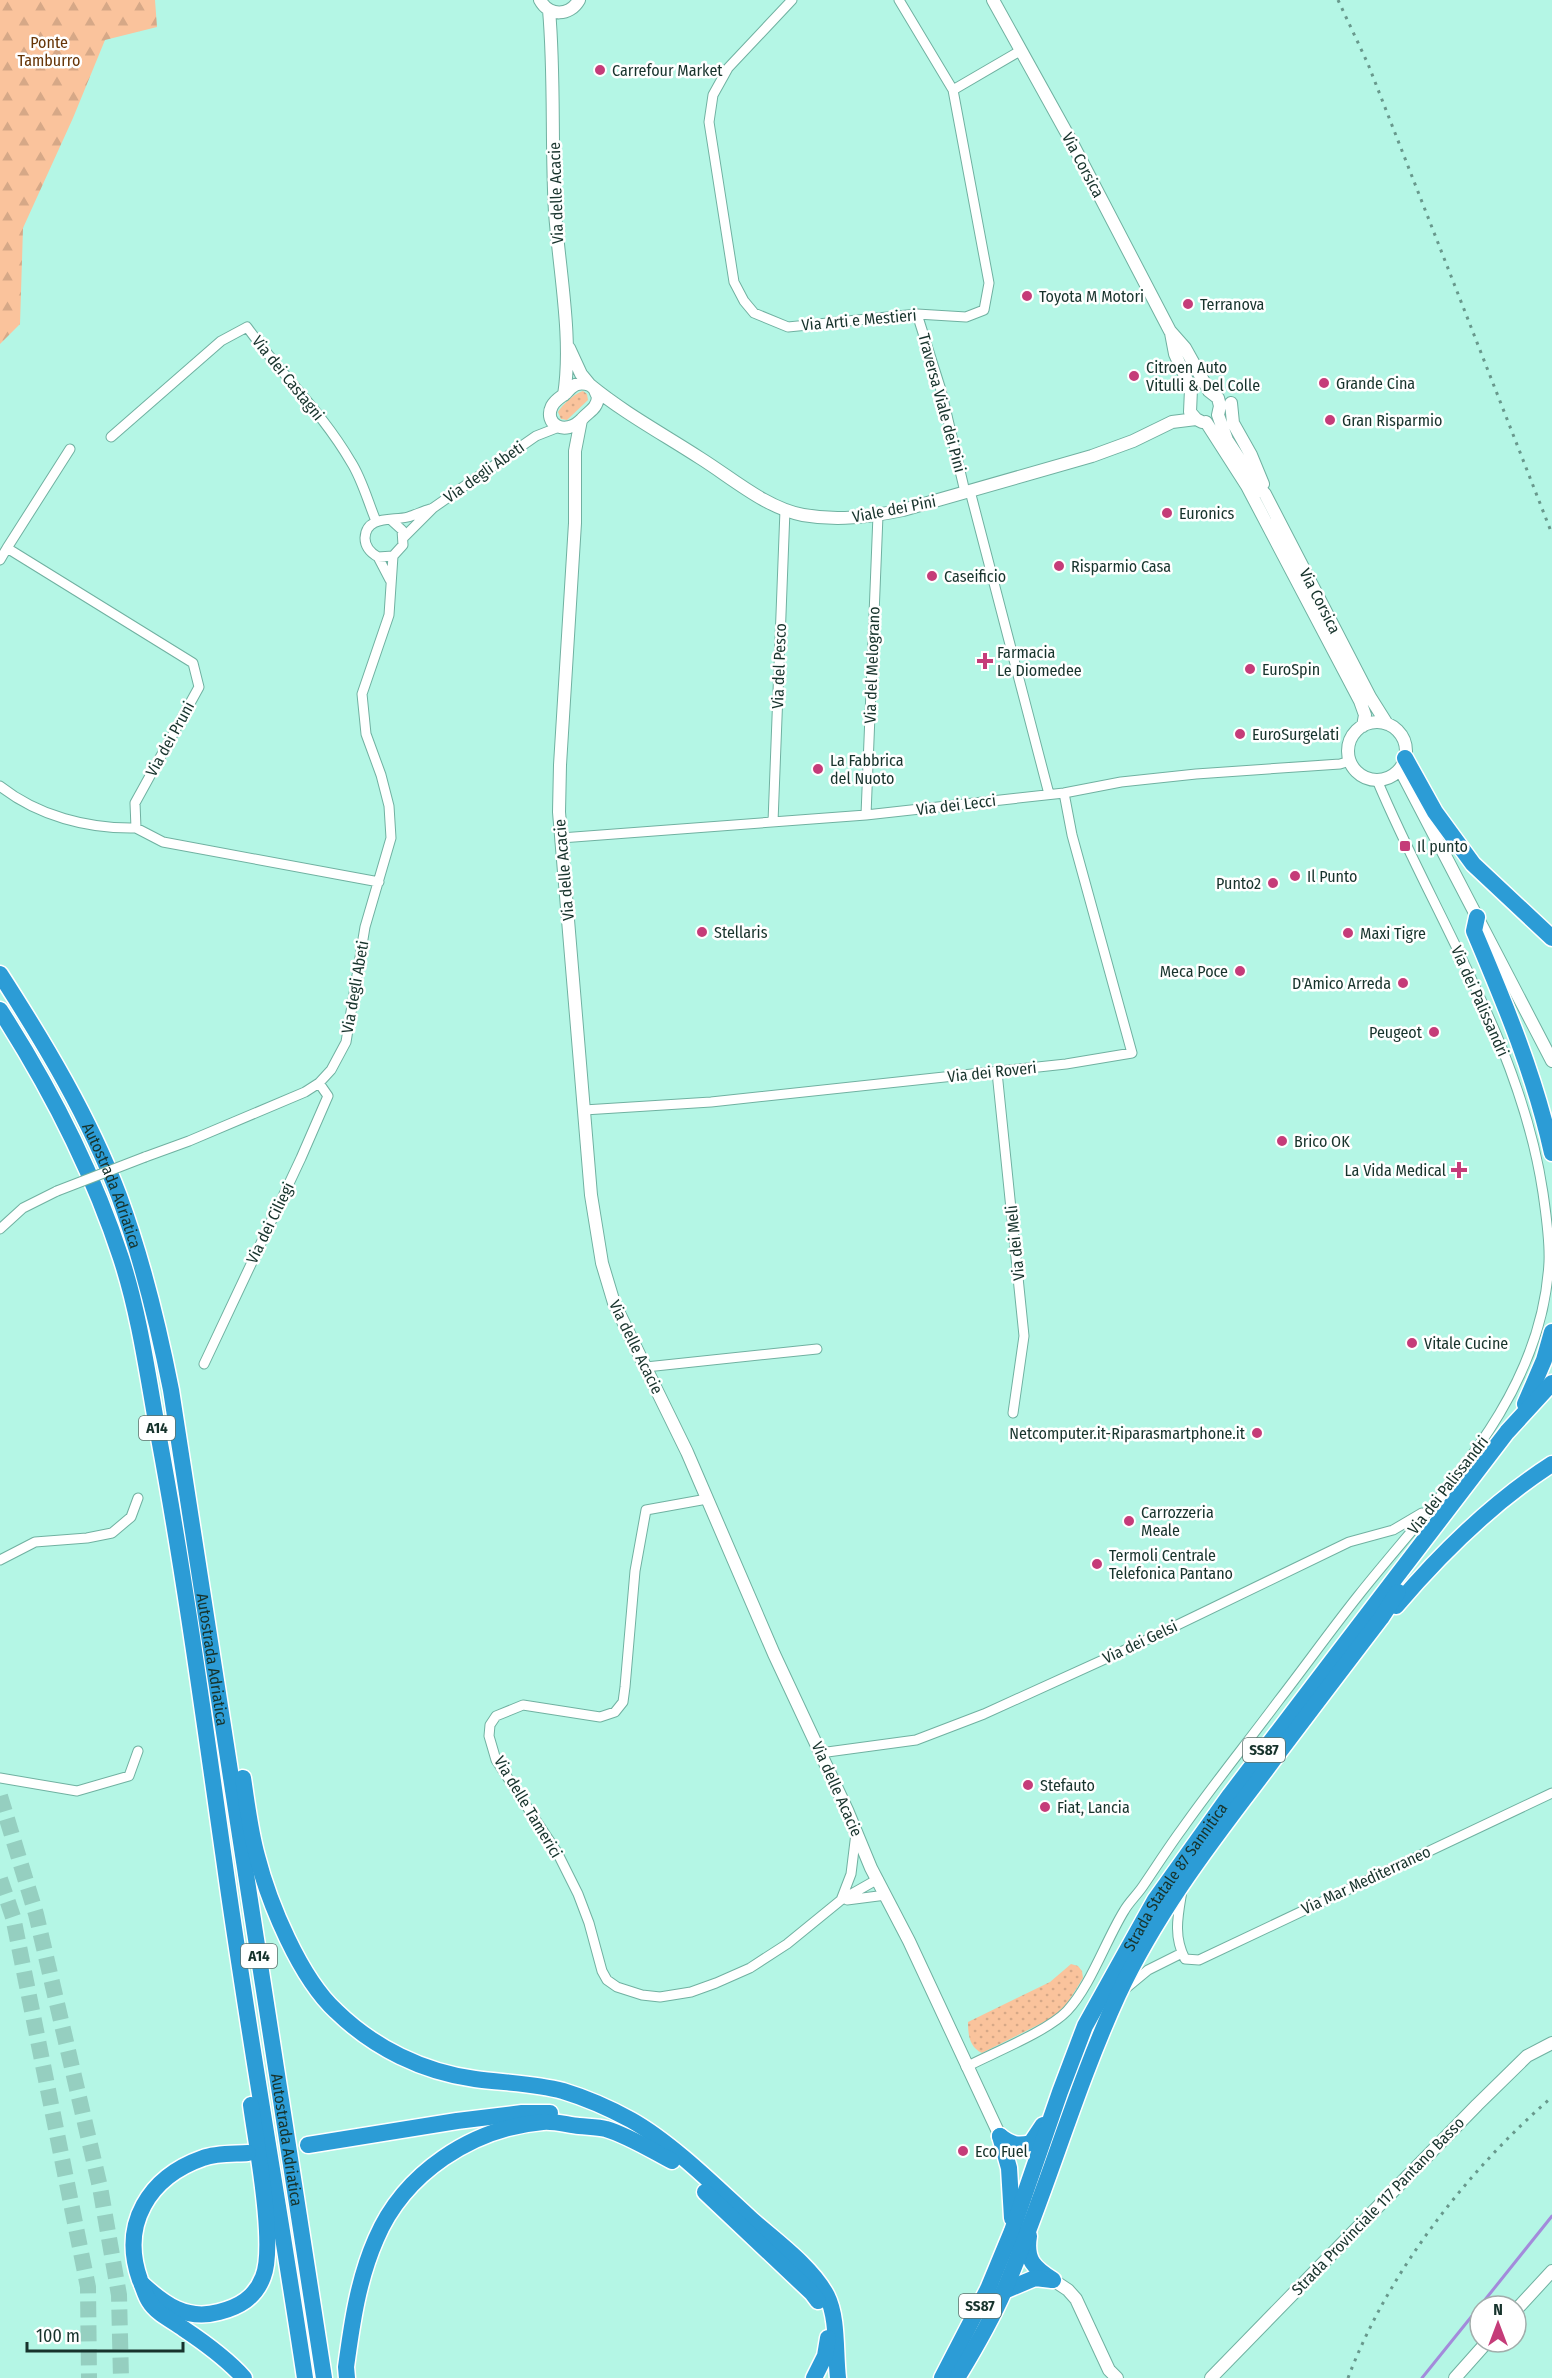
<svg xmlns="http://www.w3.org/2000/svg" width="1552" height="2378" font-family="'Fira Sans Condensed',sans-serif">
  <style>
    .grass { fill: url(#grass-dots) }
    .forest { fill: url(#forest-firs) }
    .lines { fill: none; stroke-linecap: round; stroke-linejoin: round }
    .stream { stroke: #a38bdb; stroke-width: 3 }
    .highway-tunnel { stroke: #95cfc0; stroke-width: 16; stroke-dasharray: 16 8; stroke-linecap: butt }
    .street-casing { stroke: #70b1a1; stroke-width: 11 }
    .secondary-casing { stroke: #70b1a1; stroke-width: 14 }
    .highway-casing { stroke: #fff; stroke-width: 19 }
    .street { stroke: #fff; stroke-width: 9 }
    .secondary { stroke: #fff; stroke-width: 12 }
    .highway { stroke: #2c9cd6; stroke-width: 16 }
    .rail { stroke: #68988c; stroke-width: 3; stroke-dasharray: 3 6; stroke-linecap: butt }
    .street-bridge-casing { stroke: #70b1a1; stroke-width: 11; stroke-linecap: butt }
    .street-bridge { stroke: #fff; stroke-width: 9 }
    .poi-dot { fill: #c53c79; stroke: #fff; stroke-width: 2 }
    .labels { text-anchor: middle; dominant-baseline: central; stroke-width: 5; stroke-linejoin: round; paint-order: stroke }
    .shield { fill: #fff; stroke: #5d706b; stroke-width: 1.5 }
    .shield-label { font-size: 15px; font-weight: bold; fill: #17332c }
    .park-label { font-size: 16px; fill: #663507; stroke: #fff }
    .poi-label { font-size: 16px; fill: #17332c; stroke: #fff; text-anchor: start }
    .street-label { font-size: 16px; fill: #17332c; stroke: #fff }
  </style>
  <defs>
    <pattern id="grass-dots" width="8" height="8" patternUnits="userSpaceOnUse" patternTransform="scale(1.5)"><rect width="8" height="8" fill="#fac39c"/><path d="M2 2h.1M6 6h.1" fill="none" stroke="#d6a887" stroke-width="1.8" stroke-linecap="round"/></pattern>
    <pattern id="forest-firs" width="22" height="20" patternUnits="userSpaceOnUse" patternTransform="scale(1.5)"><rect width="22" height="20" fill="#fac39c"/><path d="M5 1l3.5 6h-7zM16 11l3.5 6h-7z" fill="#d6a887"/></pattern>
  </defs>
  <rect width="100%" height="100%" fill="#b4f6e5"/>
  <path class="grass" d="M583,391L587,394L588,400L567,420L561,419L558,412C562,405 575,393 583,391Z
    M1071,1964L1078,1966L1082,1971L1083,1978L1065,2007L1054,2017L982,2053C969,2047 968,2034 968,2022L1050,1982Z"/>
  <path class="forest" d="M0,0H155L157,27L105,40L73,118L23,228L20,324L0,344Z"/>
  <g class="lines">
    <path class="stream" d="M1480,2306L1552,2216
      M1422,2378L1480,2306"/>
    <path class="highway-tunnel" d="M0,1796L36,1914L100,2187L119,2295L121,2378
      M0,1879L13,1917L88,2287L89,2378"/>
    <defs>
      <path id="street" d="M792,0L728,68L713,95L709,122L734,282L744,301L754,313L788,327L917,314L966,317L984,310L989,283L953,90L899,0
        M953,90L1020,51
        M917,314L941,390L965,492
        M111,437L221,341L247,327C280,373 322,412 351,462C362,479 368,502 376,521
        M70,449L7,548L193,663L199,687L135,803L136,828L163,842L379,882
        M970,491L1049,794
        M391,520L402,530L403,545L393,556L378,557C371,553 365,547 365,538C366,515 393,521 408,517C415,515 423,511 430,509
        M404,537L433,508L536,436L559,427
        M378,557L390,580
        M0,560L7,548
        M0,786C38,816 88,829 136,828
        M866,815L878,515
        M773,822L785,510
        M561,838L866,815L1064,793L1121,782L1196,774L1340,764L1350,761
        M997,1072L1024,1336L1013,1413
        M584,1110L711,1102L1066,1064L1132,1053L1072,835L1064,793
        M145,1157L189,1141L305,1092L319,1083L331,1070L346,1042L365,927L391,838L389,806L381,775L366,734L362,694L389,615L393,556
        M0,1229L23,1208L57,1191
        M204,1364L301,1158L328,1096L319,1083
        M646,1367L817,1349
        M707,1499L646,1510L635,1571L625,1687L623,1702L615,1712L600,1717L523,1705L496,1716L490,1725L489,1736L496,1760L557,1852L578,1894L589,1923L602,1971L607,1980L617,1987L642,1995L660,1997L691,1992L716,1983L750,1968L787,1944L841,1900L878,1879
        M0,1560L35,1542L87,1538L112,1533L131,1517L138,1498
        M820,1753L916,1740L984,1714L1138,1644L1349,1542L1393,1530L1422,1513
        M0,1778L77,1791L129,1776L138,1751
        M1182,1891C1178,1915 1173,1936 1185,1959L1199,1960L1552,1793
        M841,1900L851,1874L856,1833
        M847,1900L886,1895
        M1125,1989L1148,1970L1182,1953
        M966,2067C993,2053 1048,2031 1067,2011C1090,1987 1106,1940 1124,1911C1129,1902 1137,1895 1143,1886C1156,1867 1168,1848 1182,1829C1213,1785 1247,1743 1279,1700C1306,1665 1331,1630 1358,1596C1438,1495 1542,1399 1549,1262C1550,1239 1546,1215 1543,1193C1521,1045 1434,916 1377,780"/>
      <path id="secondary" d="M540,0C549,17 570,16 579,0
        M993,0L1070,139L1170,331L1185,348L1209,391L1218,398L1220,406L1218,415L1227,440L1256,484L1265,494L1370,697L1387,724
        M549,10C555,77 551,145 555,212C559,269 573,339 564,395
        M1171,333L1175,354L1191,389L1190,412L1196,419L1202,422
        M569,348L581,374L590,385
        M594,388L598,397C597,409 589,411 582,419C565,437 543,424 552,406C555,400 561,397 566,393C573,385 578,381 590,385C624,413 663,434 700,458C732,478 766,508 803,515C837,521 869,517 903,510L1092,456L1133,441L1172,422L1196,419
        M1231,403L1233,423L1251,455L1263,484
        M581,420L575,451V523L560,765L559,812L591,1195L602,1263L614,1303L687,1452L774,1654L847,1810L871,1868L909,1941L1000,2136
        M1206,422L1247,486L1360,701L1365,715L1363,726
        M1348 751a29 29 0 1 1 58 0a29 29 0 1 1-58 0Z
        M1400,769L1552,1061
        M1053,2280L1068,2290L1076,2299L1109,2370L1117,2378
        M1516,2310L1552,2271
        M1211,2378L1477,2105L1527,2056L1552,2043
        M1455,2378L1487,2342"/>
      <g id="highway">
        <path d="M1405,758L1435,812L1473,864L1552,938"/>
        <path d="M1477,917L1474,931C1505,1004 1535,1076 1552,1153"/>
        <path id="s1" d="M0,974C45,1044 89,1117 119,1196C142,1259 158,1324 171,1390L324,2378"/>
        <path d="M0,1010C50,1088 92,1169 121,1258C140,1316 148,1378 159,1438C185,1578 204,1719 224,1859C248,2032 279,2205 305,2378"/>
        <path d="M1525,1404L1544,1360L1552,1332"/>
        <path d="M1396,1606C1442,1552 1493,1502 1552,1464"/>
        <path d="M243,1778C247,1804 250,1831 257,1856C269,1903 300,1978 336,2011C374,2048 423,2072 475,2079C504,2083 534,2083 563,2091C586,2098 609,2108 631,2120C672,2143 717,2188 752,2220C776,2241 812,2267 827,2296C838,2318 835,2352 838,2378"/>
        <path d="M1000,2136L1009,2168L1012,2218"/>
        <path d="M1000,2136C1011,2145 1018,2146 1031,2143L1043,2125"/>
        <path d="M308,2145L457,2121L522,2113H550"/>
        <path d="M705,2192L812,2293L818,2301"/>
        <path d="M1029,2236C1025,2260 1034,2268 1053,2280"/>
        <path d="M142,2284C164,2304 186,2321 219,2312C239,2307 255,2298 263,2277C276,2246 256,2142 251,2105"/>
        <path d="M1004,2291L1035,2278L1052,2280"/>
        <path d="M244,2378C227,2359 205,2343 184,2329C172,2320 157,2314 149,2301C145,2295 143,2286 140,2280C120,2224 149,2177 203,2158C216,2153 234,2154 248,2153"/>
        <path d="M347,2378L346,2367C352,2323 358,2280 376,2239C404,2173 472,2128 543,2122C555,2121 568,2125 579,2126C588,2127 598,2127 606,2129C629,2136 651,2150 672,2161"/>
        <path d="M814,2378L825,2356L828,2338"/>
        <path id="s2" d="M942,2378L988,2289L1012,2231L1060,2092L1085,2026L1155,1900L1230,1795L1338,1653L1507,1432L1552,1383"/>
        <path d="M957,2378C974,2350 991,2321 1004,2291C1046,2194 1074,2091 1118,1995C1154,1918 1204,1851 1256,1783C1297,1728 1339,1673 1381,1618L1398,1592"/>
      </g>
    </defs>
    <use href="#street" class="street-casing"/>
    <use href="#secondary" class="secondary-casing"/>
    <use href="#highway" class="highway-casing"/>
    <use href="#street" class="street"/>
    <use href="#secondary" class="secondary"/>
    <use href="#highway" class="highway"/>
    <path class="rail" d="M1338,0L1368,64L1552,534
      M1348,2378C1388,2272 1467,2171 1552,2097"/>
    <defs>
      <path id="street-bridge" d="M57,1191L145,1157"/>
    </defs>
    <use href="#street-bridge" class="street-bridge-casing"/>
    <use href="#street-bridge" class="street-bridge"/>
  </g>
  <g class="poi-dot">
    <circle cx="600" cy="70" r="6"/>
    <circle cx="1027" cy="296" r="6"/>
    <circle cx="1188" cy="304" r="6"/>
    <circle cx="1134" cy="376" r="6"/>
    <circle cx="1324" cy="383" r="6"/>
    <circle cx="1330" cy="420" r="6"/>
    <circle cx="1167" cy="513" r="6"/>
    <circle cx="1059" cy="566" r="6"/>
    <circle cx="932" cy="576" r="6"/>
    <path d="M982 652h6v6h6v6h-6v6h-6v-6h-6v-6h6z"/>
    <circle cx="1250" cy="669" r="6"/>
    <circle cx="1240" cy="734" r="6"/>
    <circle cx="818" cy="769" r="6"/>
    <rect x="1399" y="840" width="12" height="12" rx="3"/>
    <circle cx="1295" cy="876" r="6"/>
    <circle cx="1273" cy="883" r="6"/>
    <circle cx="702" cy="932" r="6"/>
    <circle cx="1348" cy="933" r="6"/>
    <circle cx="1240" cy="971" r="6"/>
    <circle cx="1403" cy="983" r="6"/>
    <circle cx="1434" cy="1032" r="6"/>
    <circle cx="1282" cy="1141" r="6"/>
    <path d="M1456 1161h6v6h6v6h-6v6h-6v-6h-6v-6h6z"/>
    <circle cx="1412" cy="1343" r="6"/>
    <circle cx="1257" cy="1433" r="6"/>
    <circle cx="1129" cy="1521" r="6"/>
    <circle cx="1097" cy="1564" r="6"/>
    <circle cx="1028" cy="1785" r="6"/>
    <circle cx="1045" cy="1807" r="6"/>
    <circle cx="963" cy="2151" r="6"/>
  </g>
  <g class="labels">
    <g class="shield">
      <rect x="139" y="1416" width="36" height="24" rx="4.5"/>
      <rect x="1243" y="1738" width="42" height="24" rx="4.5"/>
      <rect x="241" y="1944" width="36" height="24" rx="4.5"/>
      <rect x="959" y="2294" width="42" height="24" rx="4.5"/>
    </g>
    <g class="shield-label">
      <text x="157" y="1428">A14</text>
      <text x="1264" y="1750">SS87</text>
      <text x="259" y="1956">A14</text>
      <text x="980" y="2306">SS87</text>
    </g>
    <g class="park-label">
      <text x="49" y="42">Ponte<tspan x="49" dy="18">Tamburro</tspan></text>
    </g>
    <g class="poi-label">
      <text x="612" y="70">Carrefour Market</text>
      <text x="1039" y="296">Toyota M Motori</text>
      <text x="1200" y="304">Terranova</text>
      <text x="1146" y="367">Citroen Auto<tspan x="1146" dy="18">Vitulli &amp; Del Colle</tspan></text>
      <text x="1336" y="383">Grande Cina</text>
      <text x="1342" y="420">Gran Risparmio</text>
      <text x="1179" y="513">Euronics</text>
      <text x="1071" y="566">Risparmio Casa</text>
      <text x="944" y="576">Caseificio</text>
      <text x="997" y="652">Farmacia<tspan x="997" dy="18">Le Diomedee</tspan></text>
      <text x="1262" y="669">EuroSpin</text>
      <text x="1252" y="734">EuroSurgelati</text>
      <text x="830" y="760">La Fabbrica<tspan x="830" dy="18">del Nuoto</tspan></text>
      <text x="1417" y="846">Il punto</text>
      <text x="1307" y="876">Il Punto</text>
      <text x="1261" y="883" text-anchor="end">Punto2</text>
      <text x="714" y="932">Stellaris</text>
      <text x="1360" y="933">Maxi Tigre</text>
      <text x="1228" y="971" text-anchor="end">Meca Poce</text>
      <text x="1391" y="983" text-anchor="end">D'Amico Arreda</text>
      <text x="1422" y="1032" text-anchor="end">Peugeot</text>
      <text x="1294" y="1141">Brico OK</text>
      <text x="1446" y="1170" text-anchor="end">La Vida Medical</text>
      <text x="1424" y="1343">Vitale Cucine</text>
      <text x="1245" y="1433" text-anchor="end">Netcomputer.it-Riparasmartphone.it</text>
      <text x="1141" y="1512">Carrozzeria<tspan x="1141" dy="18">Meale</tspan></text>
      <text x="1109" y="1555">Termoli Centrale<tspan x="1109" dy="18">Telefonica Pantano</tspan></text>
      <text x="1040" y="1785">Stefauto</text>
      <text x="1057" y="1807">Fiat, Lancia</text>
      <text x="975" y="2151">Eco Fuel</text>
    </g>
    <g class="street-label">
      <text transform="translate(1083 165) rotate(62)">Via Corsica</text>
      <text transform="translate(556 193) rotate(-92)">Via delle Acacie</text>
      <text transform="translate(859 320) rotate(-5)">Via Arti e Mestieri</text>
      <text transform="translate(288 378) rotate(51)">Via dei Castagni</text>
      <text transform="translate(942 403) rotate(75)">Traversa Viale dei Pini</text>
      <text transform="translate(484 472) rotate(-35)">Via degli Abeti</text>
      <text transform="translate(894 509) rotate(-11)">Viale dei Pini</text>
      <text transform="translate(1320 601) rotate(63)">Via Corsica</text>
      <text transform="translate(872 665) rotate(-88)">Via del Melograno</text>
      <text transform="translate(779 666) rotate(-88)">Via del Pesco</text>
      <text transform="translate(170 739) rotate(-61)">Via dei Pruni</text>
      <text transform="translate(956 805) rotate(-7)">Via dei Lecci</text>
      <text transform="translate(564 870) rotate(-95)">Via delle Acacie</text>
      <text transform="translate(355 987) rotate(-80)">Via degli Abeti</text>
      <text transform="translate(1480 1001) rotate(66)">Via dei Palissandri</text>
      <text transform="translate(992 1072) rotate(-6)">Via dei Roveri</text>
      <text stroke="none"><textPath href="#s1" startOffset="240">Autostrada Adriatica</textPath></text>
      <text transform="translate(270 1223) rotate(-64)">Via dei Ciliegi</text>
      <text transform="translate(1015 1243) rotate(-96)">Via dei Meli</text>
      <text transform="translate(636 1347) rotate(64)">Via delle Acacie</text>
      <text transform="translate(1448 1485) rotate(-52)">Via dei Palissandri</text>
      <text transform="translate(1140 1642) rotate(-25)">Via dei Gelsi</text>
      <text stroke="none"><textPath href="#s1" startOffset="726">Autostrada Adriatica</textPath></text>
      <text transform="translate(837 1789) rotate(66)">Via delle Acacie</text>
      <text transform="translate(528 1807) rotate(59)">Via delle Tamerici</text>
      <text stroke="none"><textPath href="#s2" startOffset="555">Strada Statale 87 Sannitica</textPath></text>
      <text transform="translate(1366 1880) rotate(-25)">Via Mar Mediterraneo</text>
      <text stroke="none"><textPath href="#s1" startOffset="1212">Autostrada Adriatica</textPath></text>
      <text transform="translate(1378 2206) rotate(-46)">Strada Provinciale 117 Pantano Basso</text>
    </g>
  </g>
  <g transform="translate(1498 2324)"><circle r="28" fill="#ffffff" stroke="#a2adab" stroke-width="1.5"/>
  <path d="M0-4.5L10 22L0 15L-10 22Z" fill="#c53c79"/>
  <text y="-9" font-size="16" font-weight="bold" text-anchor="middle" fill="#17332c">N</text>
  </g>
  <path d="M27 2342v9h156v-9" fill="none" stroke="#17332c" stroke-width="3"/>
  <text x="36" y="2342" font-size="18" fill="#17332c" stroke="#ffffff" stroke-width="4.5" paint-order="stroke">100 m</text>
</svg>
